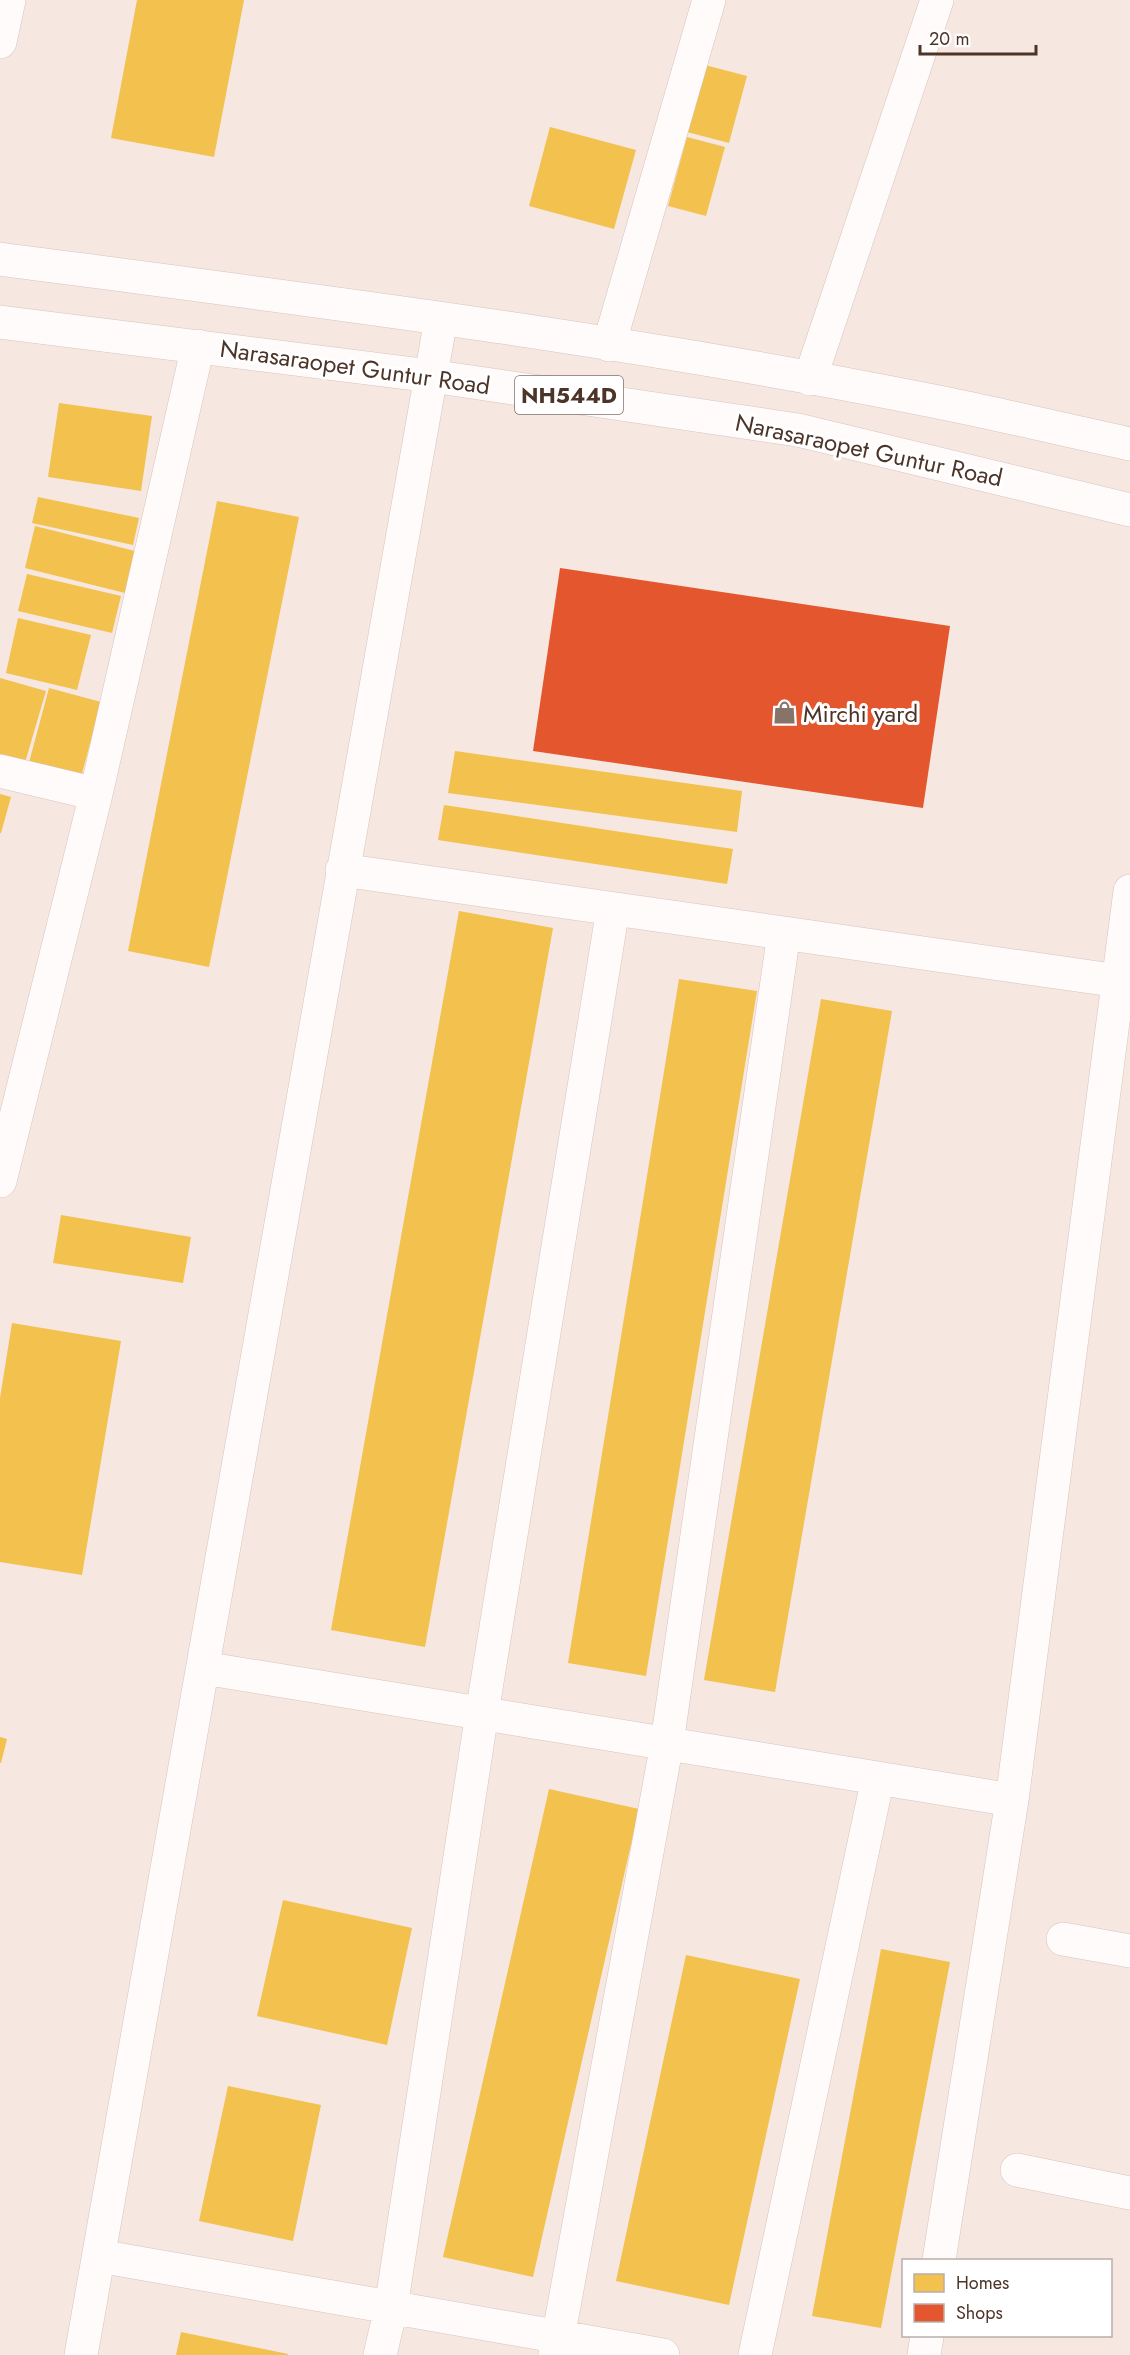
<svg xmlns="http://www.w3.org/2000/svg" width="1130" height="2355" font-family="Jost,sans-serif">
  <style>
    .homes { fill: #f2c14e }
    .shops { fill: #e4572e }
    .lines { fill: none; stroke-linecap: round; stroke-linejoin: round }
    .minor-casing { stroke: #d7c4bd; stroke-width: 34 }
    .highway-casing { stroke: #d7c4bd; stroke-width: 34 }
    .minor { stroke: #fefbfa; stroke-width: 33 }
    .highway { stroke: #fefbfa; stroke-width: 33 }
    .labels { text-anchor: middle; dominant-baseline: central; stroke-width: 6; stroke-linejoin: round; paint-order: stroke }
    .shield { fill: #fff; stroke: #827169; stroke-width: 1.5 }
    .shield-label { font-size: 22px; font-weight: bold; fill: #4d3429 }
    .street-label { font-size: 24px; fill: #4d3429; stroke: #fff }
    .poi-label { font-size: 24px; fill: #4d3429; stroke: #fff; text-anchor: start }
  </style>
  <rect width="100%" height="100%" fill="#f6e7e1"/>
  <path class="homes" d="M137,0H244L214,157L111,138Z
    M705,65L747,76L729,143L687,132Z
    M550,127L636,150L614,229L529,206Z
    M687,137L725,147L706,216L668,206Z
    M59,403L152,416L141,491L48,477Z
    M38,497L139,518L133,545L32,523Z
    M217,501L299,517L209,967L128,951Z
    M35,526L139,552L129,594L25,568Z
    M27,574L121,596L112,633L18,611Z
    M18,618L91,635L77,690L6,673Z
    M0,678L46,691L24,766L0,759Z
    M49,688L101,702L79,785L27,770Z
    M455,751L742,791L737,832L448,793Z
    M0,794L11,797L1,833H0Z
    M444,805L733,849L727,884L438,840Z
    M459,911L553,928L425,1647L331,1630Z
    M679,979L757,991L646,1676L568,1663Z
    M821,999L892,1011L775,1692L704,1680Z
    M61,1215L191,1237L183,1283L53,1263Z
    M12,1323L121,1341L82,1575L0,1562V1398Z
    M0,1737L7,1739L1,1763H0Z
    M549,1789L639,1809L533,2277L443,2257Z
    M283,1900L412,1928L387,2045L257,2016Z
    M881,1949L950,1962L881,2328L812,2316Z
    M686,1955L800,1979L729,2305L616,2281Z
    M228,2086L321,2105L293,2241L199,2221Z
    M181,2332L288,2354V2355H176Z"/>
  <path class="shops" d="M560,568L950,626L923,808L533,751Z"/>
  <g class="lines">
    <defs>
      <path id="minor" d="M0,42L9,0
        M609,345L709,0
        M810,379L937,0
        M0,771L96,794
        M342,870L1119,981
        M0,1181L96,794L198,346
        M203,1668L1012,1800
        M1063,1939L1130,1951
        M1017,2170L1130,2193
        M99,2256L663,2355
        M939,2260L1012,1800L1130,891
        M81,2355L441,319
        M380,2355L391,2308L482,1713L613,909
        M555,2355L667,1743L784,933
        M755,2355L878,1778
        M924,2355L927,2336"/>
      <path id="highway" d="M0,259C312,300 625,339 933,401C999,414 1064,430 1130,444
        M0,322L431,376L798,430L1130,510"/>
    </defs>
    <use href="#minor" class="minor-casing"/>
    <use href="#highway" class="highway-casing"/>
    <use href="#minor" class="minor"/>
    <use href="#highway" class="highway"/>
  </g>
  <defs>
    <symbol id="shop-bare" viewBox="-9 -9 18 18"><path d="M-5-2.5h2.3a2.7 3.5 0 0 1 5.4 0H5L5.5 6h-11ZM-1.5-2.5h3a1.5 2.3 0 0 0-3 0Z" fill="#887369" stroke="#fff" stroke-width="2.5" paint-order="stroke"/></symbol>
  </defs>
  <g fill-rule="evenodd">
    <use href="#shop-bare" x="768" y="696" width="33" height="33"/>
  </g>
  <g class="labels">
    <rect class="shield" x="515" y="376" width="108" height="38" rx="4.5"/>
    <g class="shield-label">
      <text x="569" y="395">NH544D</text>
    </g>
    <g class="street-label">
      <text transform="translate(355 367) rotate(8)">Narasaraopet Guntur Road</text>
      <text transform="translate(869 450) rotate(12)">Narasaraopet Guntur Road</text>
    </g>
    <g class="poi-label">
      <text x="803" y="713">Mirchi yard</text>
    </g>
  </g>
  <rect x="902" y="2259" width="210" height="78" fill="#ffffff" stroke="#b8aea9" stroke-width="1.5"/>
  <rect x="914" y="2274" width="30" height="18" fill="#f2c14e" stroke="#b8aea9" stroke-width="1.5"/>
  <text x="956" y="2289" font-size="18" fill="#4d3429">Homes</text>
  <rect x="914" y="2304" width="30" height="18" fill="#e4572e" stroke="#b8aea9" stroke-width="1.5"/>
  <text x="956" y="2319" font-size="18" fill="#4d3429">Shops</text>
  <path d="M920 45v9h116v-9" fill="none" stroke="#4d3429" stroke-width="3"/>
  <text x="929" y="45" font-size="18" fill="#4d3429" stroke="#ffffff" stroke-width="4.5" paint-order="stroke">20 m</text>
</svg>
